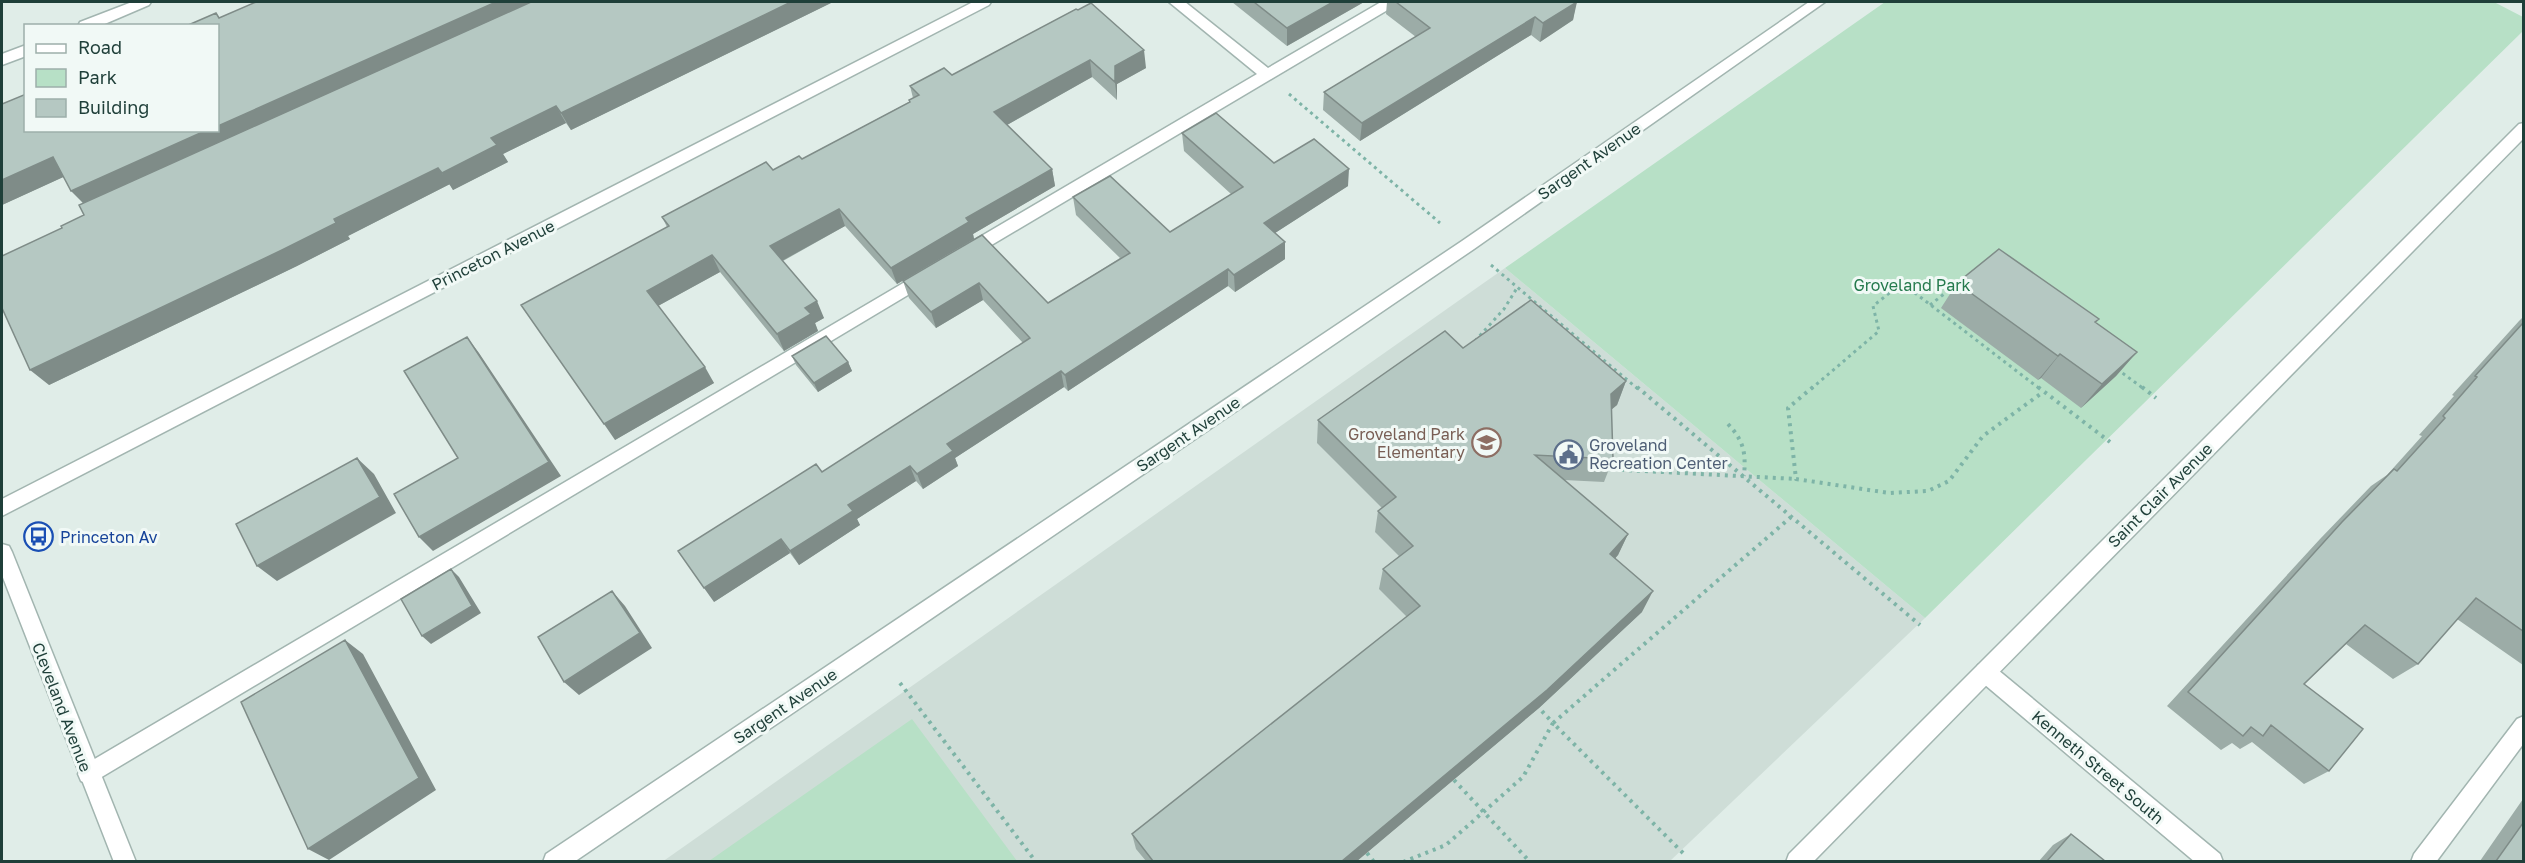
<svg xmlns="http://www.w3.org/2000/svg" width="2525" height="863" font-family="'Golos Text',sans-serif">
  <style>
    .built { fill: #ceddd7 }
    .green { fill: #b7e0c6 }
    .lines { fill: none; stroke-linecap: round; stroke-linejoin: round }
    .service-casing { stroke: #a2b5b0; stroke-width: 3 }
    .minor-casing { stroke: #a2b5b0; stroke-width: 3 }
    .tertiary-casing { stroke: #a2b5b0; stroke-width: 3 }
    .path-far1 { stroke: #7eb4a7; stroke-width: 3; stroke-dasharray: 3 4; stroke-linecap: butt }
    .path { stroke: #7eb4a7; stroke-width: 4; stroke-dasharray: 3 5; stroke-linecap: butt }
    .service { fill: #fff; fill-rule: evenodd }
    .minor { fill: #fff; fill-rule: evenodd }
    .tertiary { fill: #fff; fill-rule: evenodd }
    .wall { fill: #9caca7 }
    .shaded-wall { fill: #7f8c88 }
    .building { fill: #b5c8c2; stroke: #7f8c88; stroke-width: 1.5 }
    .labels { text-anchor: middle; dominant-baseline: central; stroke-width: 6; stroke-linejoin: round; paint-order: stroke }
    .street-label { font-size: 16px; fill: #1f3f39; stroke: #f1f9f6 }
    .park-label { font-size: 16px; fill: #257a4d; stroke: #f1f9f6 }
    .education-label { font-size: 16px; fill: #785e54; stroke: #f1f9f6; text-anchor: end }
    .service-label { font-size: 16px; fill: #4e5e75; stroke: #f1f9f6; text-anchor: start }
    .transit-label { font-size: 16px; fill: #164399; stroke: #f1f9f6; text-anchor: start }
  </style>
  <rect width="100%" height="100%" fill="#e0ede8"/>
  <path class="built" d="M1505,268L1925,618L1670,861L662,862Z"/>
  <path class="green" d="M1885,2H2494L2523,17V31L1925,618L1505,268Z
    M912,719L1017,861H709Z"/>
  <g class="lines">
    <defs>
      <path id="service" d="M1169,2H1185L1268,68L1381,2H1398L1396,5L973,256L967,258L961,256L959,252L961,248L1257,74Z
        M927,269L933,270L935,275L933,280L95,781L88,784L81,781L78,774L81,767Z
        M2524,716V743L2436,862H2411L2414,854L2517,719Z"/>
      <path id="minor" d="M132,2H151L149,5L100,26H78L80,22Z
        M973,2H991L989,5L2,516V499Z
        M1809,2H1825L1474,249L574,862H543L546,854L1462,241Z
        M26,45V56L2,65V54Z
        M1985,663L1992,665L2220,854L2223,862H2195L1978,679L1975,672L1978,665Z"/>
      <path id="tertiary" d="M2524,123V138L1813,862H1786L1789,854L2519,124Z
        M2,544L9,546L12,552L136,862H114L2,575Z"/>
    </defs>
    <use href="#service" class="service-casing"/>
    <use href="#minor" class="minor-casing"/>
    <use href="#tertiary" class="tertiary-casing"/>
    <path class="path-far1" d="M1289,94L1440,223
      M1491,265L1638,389
      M1930,305L1958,283
      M1475,341L1504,309L1517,288
      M2117,369L2144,389
      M1811,389L1879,331L1873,306L1902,283L2040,389"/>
    <path class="path" d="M1637,387L1920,625
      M1813,387L1788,408L1796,479L1889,493L1928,491L1949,481L1983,436L2043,392
      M2038,387L2110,442
      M2142,387L2156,398
      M1728,424C1744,441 1746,453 1744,476
      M1605,469L1796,479
      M900,683L1036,862
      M1454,780L1530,862
      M1367,853L1374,862
      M1683,853L1553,723L1791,517
      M1403,862L1446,845L1523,777L1553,723L1539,708"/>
    <use href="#service" class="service"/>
    <use href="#minor" class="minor"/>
    <use href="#tertiary" class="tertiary"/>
  </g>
  <path class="wall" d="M833,2L571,130L566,123L503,154L508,162L453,190L450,184L348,236L350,239L297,266L49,385L62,228L84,215L83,203L63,177L2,205V104L220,17Z
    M1232,2H1364L1287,46Z
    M1387,2H1576L1573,20L1540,42L1531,35L1360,141L1323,110L1324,92L1416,37L1386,14Z
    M1076,9L1146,68L1117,84V100L1092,77L1007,125L1052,169L1055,186L973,234L974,239L897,284L845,226L783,261L824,318L815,323L818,331L784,351L720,272L658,306L714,383L615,440L667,227L662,217L773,170L802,159L909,102V100L913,98L910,86L952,75Z
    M1182,133L1274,163L1348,186L1275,233L1285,242V259L1235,292L1228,286L1068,391L1064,387L955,458L958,466L923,489L916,481L857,519L860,525L799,565L790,553L714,602L822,472L1023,343L983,300L936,328L909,298L903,281L982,235L1048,303L1120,258L1076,215L1073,197L1170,232L1231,194L1184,151Z
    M1957,283L2099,319L2096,323L2137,352L2116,376L2081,408L2041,378L2038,380L1941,308Z
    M2523,317V665L2457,619L2418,664L2393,679L2346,644L2304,684L2329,771L2304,784L2252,742L2240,749L2232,743L2221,750L2167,706L2320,539L2371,486L2387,475L2422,436L2419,435L2454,396L2452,395L2519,321Z
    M792,356L848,362L852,371L818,392L796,365Z
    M1626,381L1617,405L1611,410L1613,459L1604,482L1564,480L1628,534L1618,555L1615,558L1642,612L1539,708L1357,861H1146L1136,849L1132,834L1407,617L1379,589L1383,569L1399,556L1375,532L1378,511L1382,508L1317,443L1318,420Z
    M2523,799V861H2480Z
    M2071,834L2105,861H2039L2053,845Z"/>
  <path class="shaded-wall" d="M496,2H545L88,208L71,191L207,130H218V126Z
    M791,2H833L571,130L561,113Z
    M1333,2H1364L1287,46V28Z
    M1577,2L1573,20L1540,42L1543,23Z
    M1535,17L1531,35L1360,141L1362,123Z
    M1144,50L1146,68L1117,84V100L1115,82V66Z
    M1090,60L1092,77L998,130L994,112Z
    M556,106L566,123L503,154L508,162L453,190L442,173L491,138Z
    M53,157L70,174L2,205V180Z
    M438,168L450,184L348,236L350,239L297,266L49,385L30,370Z
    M1052,169L1055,186L973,234L974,239L897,284L891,268L966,218Z
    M1349,169L1348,186L1264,240V223Z
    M839,209L845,226L778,263L770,246Z
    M1285,242V259L1235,292L1234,275Z
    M712,255L720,272L656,307L647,291Z
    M1228,269V286L1068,391L1065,375Z
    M979,283L983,300L936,328L931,312Z
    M817,301L824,318L815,323L818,331L784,351L777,334L805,308Z
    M467,337L479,353L561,476L433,551L419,537L549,462Z
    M2137,352L2116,376L2081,408L2102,384Z
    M2060,354L2041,378L2038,380L2058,356Z
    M848,362L852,371L818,392L814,383Z
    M705,367L714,383L615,440L604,424Z
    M1061,371L1064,387L955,458L958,466L923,489L917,474L947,444Z
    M1626,381L1617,405L1602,417L1611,394Z
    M357,458L374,474L396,513L277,581L257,566Z
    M910,466L916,481L857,519L860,525L799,565L790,551L848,505Z
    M1628,534L1618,555L1601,575L1610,554Z
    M781,539L790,553L714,602L704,588Z
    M451,569L459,577L481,613L431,644L422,636Z
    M612,591L625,606L652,648L579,695L564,682Z
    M1653,591L1642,612L1539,708L1357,861H1342Z
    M345,640L363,654L436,790L329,860L308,849Z"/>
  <path class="building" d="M256,2H496L218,126V26H186L216,13L219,18Z
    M531,2H791L561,113L556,106L491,138L497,145L442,173L438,168L334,219L336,223L282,250L30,370L2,308V256L62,228L61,226L84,215L79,205Z
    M1254,2H1333L1287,28Z
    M1396,2H1577L1543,23L1535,17L1362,123L1324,92L1430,28Z
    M1091,3L1144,50L1115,66V82L1090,60L994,112L1052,169L966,218L969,222L891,268L839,209L770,246L817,301L805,308L811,314L777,334L712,255L647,291L705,367L604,424L521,305L669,226L662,217L766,162L773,170L799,156L802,159L910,102L909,100L919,95L910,86L944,68L952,75L1076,9L1078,10Z
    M26,94V130H207L71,191L53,157L2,180V104Z
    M1216,113L1274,163L1314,139L1349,169L1264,223L1285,242L1234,275L1228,269L1065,375L1061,371L947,444L953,451L917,474L910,466L848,505L853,511L790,551L781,539L704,588L678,551L816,464L822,472L1030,338L979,283L931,312L903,281L982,235L1048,303L1130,253L1073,197L1110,176L1170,232L1243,187L1182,133Z
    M1999,249L2099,319L2095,322L2137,352L2102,384L2060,354L2058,356L1957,283Z
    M1531,300L1626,381L1611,394L1613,459L1535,455L1628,534L1610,554L1653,591L1547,690L1342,861H1153L1132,834L1420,606L1383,569L1413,546L1378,511L1396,497L1318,420L1445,331L1463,348Z
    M2523,323V631L2476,598L2418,664L2365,625L2304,684L2363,729L2329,771L2271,725L2263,736L2251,727L2243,736L2188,692L2342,522L2394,469L2397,471L2445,418L2443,416L2477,377L2475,376Z
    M826,336L848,362L814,383L792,356Z
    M467,337L549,462L419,537L394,494L458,458L404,371Z
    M357,458L380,497L257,566L236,524Z
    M451,569L472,606L422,636L401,599Z
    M612,591L640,633L564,682L538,637Z
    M345,640L419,778L308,849L241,702Z
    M2523,823V861H2496Z
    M2071,834L2105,861H2047Z"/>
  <defs>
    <symbol id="school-ring" viewBox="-11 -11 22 22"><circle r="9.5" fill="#f1f9f6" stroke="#8d6e63" stroke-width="1.5"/><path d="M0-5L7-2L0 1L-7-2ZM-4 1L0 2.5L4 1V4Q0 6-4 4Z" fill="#8d6e63"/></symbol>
    <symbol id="civic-ring" viewBox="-11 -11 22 22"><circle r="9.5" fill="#f1f9f6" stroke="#5c6f8a" stroke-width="1.5"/><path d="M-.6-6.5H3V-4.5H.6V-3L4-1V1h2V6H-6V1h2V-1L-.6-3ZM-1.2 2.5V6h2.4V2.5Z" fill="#5c6f8a"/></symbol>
    <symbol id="bus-ring" viewBox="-11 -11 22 22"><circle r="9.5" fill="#f1f9f6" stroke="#1a4fb4" stroke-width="1.5"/><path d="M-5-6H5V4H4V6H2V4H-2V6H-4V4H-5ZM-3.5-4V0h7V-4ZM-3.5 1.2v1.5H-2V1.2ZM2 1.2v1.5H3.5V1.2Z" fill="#1a4fb4"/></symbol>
  </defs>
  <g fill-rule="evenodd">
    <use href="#school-ring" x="1470" y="426" width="33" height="33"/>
    <use href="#civic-ring" x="1552" y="438" width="33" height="33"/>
    <use href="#bus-ring" x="22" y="520" width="33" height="33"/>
  </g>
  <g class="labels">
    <g class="street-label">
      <text transform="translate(1589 161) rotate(-35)">Sargent Avenue</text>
      <text transform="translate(493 255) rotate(-27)">Princeton Avenue</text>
      <text transform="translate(1188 434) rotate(-34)">Sargent Avenue</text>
      <text transform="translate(2160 495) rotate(-45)">Saint Clair Avenue</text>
      <text transform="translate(785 706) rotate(-34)">Sargent Avenue</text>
      <text transform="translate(62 707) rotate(69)">Cleveland Avenue</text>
      <text transform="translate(2098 767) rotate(40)">Kenneth Street South</text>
    </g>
    <g class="park-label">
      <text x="1912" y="285">Groveland Park</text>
    </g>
    <g class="education-label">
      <text x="1465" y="434">Groveland Park<tspan x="1465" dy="18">Elementary</tspan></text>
    </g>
    <g class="service-label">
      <text x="1589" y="445">Groveland<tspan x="1589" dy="18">Recreation Center</tspan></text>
    </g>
    <g class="transit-label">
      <text x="60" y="537">Princeton Av</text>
    </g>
  </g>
  <rect width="2525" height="863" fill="none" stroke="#1f3f39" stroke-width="6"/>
  <rect x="24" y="24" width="195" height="108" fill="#f1f9f6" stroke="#9dafaa" stroke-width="1.5"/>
  <rect x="36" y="44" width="30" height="9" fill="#ffffff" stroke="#9dafaa" stroke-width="1.5"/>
  <text x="78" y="54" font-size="18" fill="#1f3f39">Road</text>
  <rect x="36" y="69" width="30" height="18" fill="#b7e0c6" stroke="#9dafaa" stroke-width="1.5"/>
  <text x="78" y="84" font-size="18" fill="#1f3f39">Park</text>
  <rect x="36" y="99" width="30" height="18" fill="#b5c8c2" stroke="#9dafaa" stroke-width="1.5"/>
  <text x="78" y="114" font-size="18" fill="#1f3f39">Building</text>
</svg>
